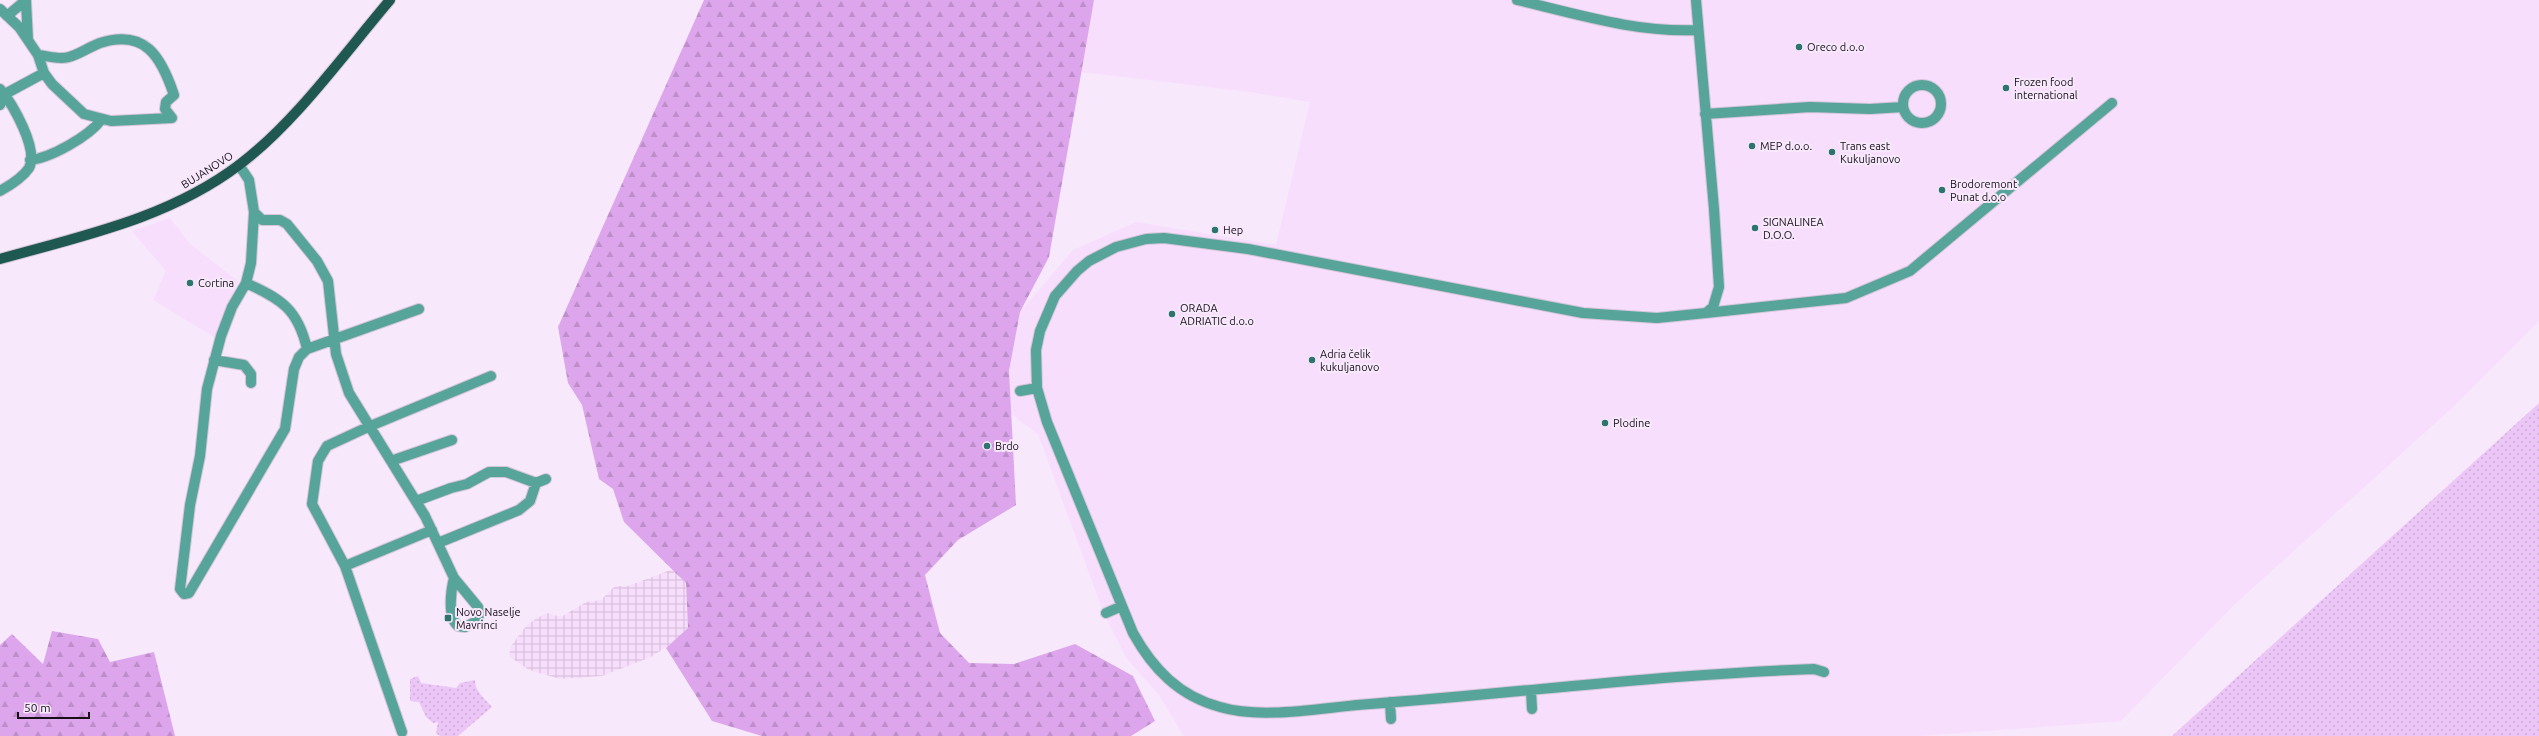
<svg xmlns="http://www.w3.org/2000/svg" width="2539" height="736" font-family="Ubuntu,sans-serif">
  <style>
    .built { fill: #f7defd }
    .industrial { fill: url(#industrial-grid) }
    .grass { fill: url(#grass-dots) }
    .forest { fill: url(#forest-firs) }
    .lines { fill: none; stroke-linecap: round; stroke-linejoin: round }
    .minor-casing { stroke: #d4c5d8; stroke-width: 12 }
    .major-casing { stroke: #d4c5d8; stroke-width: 12 }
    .minor { stroke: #57a49b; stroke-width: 10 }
    .major { stroke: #1f5751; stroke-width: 10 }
    .poi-dot { fill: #2c746c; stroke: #f8e8fc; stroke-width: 1.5 }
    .labels { text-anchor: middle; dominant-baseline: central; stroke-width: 4; stroke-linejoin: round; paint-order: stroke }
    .poi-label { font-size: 11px; fill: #160f18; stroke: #f8e8fc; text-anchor: start }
    .street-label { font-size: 11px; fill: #160f18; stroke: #f8e8fc }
  </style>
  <defs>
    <pattern id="industrial-grid" width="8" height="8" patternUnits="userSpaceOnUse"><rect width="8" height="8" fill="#f7defd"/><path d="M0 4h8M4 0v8" fill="none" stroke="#d3bdd8"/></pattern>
    <pattern id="grass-dots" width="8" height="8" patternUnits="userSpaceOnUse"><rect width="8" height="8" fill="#edc6f8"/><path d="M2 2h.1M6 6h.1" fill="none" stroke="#caa9d4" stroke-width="1.8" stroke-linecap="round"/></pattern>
    <pattern id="forest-firs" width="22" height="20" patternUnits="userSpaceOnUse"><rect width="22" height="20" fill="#dda6ec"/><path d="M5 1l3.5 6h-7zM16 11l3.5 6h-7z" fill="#bd8eca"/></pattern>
  </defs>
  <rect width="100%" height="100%" fill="#f8e8fc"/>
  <path class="built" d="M1093,0H2539V321L2452,408L2235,604L2121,721L1920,736H1184L1159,695L1127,659L1104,614L1038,434L1011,414L1009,371L1020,312L1073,250L1136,222L1276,245L1310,102L1250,92L1081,72Z
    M170,218L190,244L238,281L216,338L153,300L166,271L132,231Z"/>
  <path class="industrial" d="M673,569L686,583L688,628L678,639L651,657L602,676L560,679L529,670L509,656L511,646L527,625L537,618L547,613L561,617L586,602L601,600L615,586H628Z"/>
  <path class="grass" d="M2539,403V736H2172Z
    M418,676L421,683L456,688L460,683L475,680C474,690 486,700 492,707L458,736H440L436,733L438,722L433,723L426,717L419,702L410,701V679Z"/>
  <path class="forest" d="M704,0H1094L1049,257L1020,312L1009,371L1016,505L958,540L925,575L940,633L969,663L1014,664L1075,644L1133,676L1155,721L1131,736H762L712,721L666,648L688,628L686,583L624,522L613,489L599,479L582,405L568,383L558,327Z
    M52,631L98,639L110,662L154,652L175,736H0V645L12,634L43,664Z"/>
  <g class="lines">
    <defs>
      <path id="minor" d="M1517,0C1577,14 1636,33 1698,30
        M1696,0L1714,209L1719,287L1713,307L1706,313L1657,318L1583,313L1248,249L1164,238L1146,239L1116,247L1089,261L1077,271L1055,296L1040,331L1036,350L1037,388L1047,422L1133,633C1153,669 1179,696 1220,707C1264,720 1324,707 1370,704C1518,693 1666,674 1814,669L1824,672
        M26,1L28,40
        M0,9L19,27L38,55L44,73L52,84L84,114L111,121L172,118L165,109L166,102L174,95C161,56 145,29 100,43C89,47 80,54 69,57C60,60 48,56 38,55
        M7,16L26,0
        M1903 104a19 19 0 1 1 38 0a19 19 0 1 1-38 0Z
        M0,89C12,103 39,149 29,168C23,177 9,186 0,191
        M0,105L5,94L44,73
        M1705,114L1810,107L1870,109L1903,107
        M30,160C51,158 89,136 101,120
        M239,165L249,180L254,212L251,263L246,283L232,307L221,336L207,389L200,456L190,505L180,589L184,594L189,593L285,429L294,369L299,357L307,349L419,309
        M254,212L262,220H280L287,224L317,261L328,281L336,354L349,393L425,516L454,578L478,607L480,613L477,621L465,627L458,626C447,617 451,590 454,578
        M246,283C281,299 298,309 307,349
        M1706,313L1846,298L1910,271L2112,103
        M214,360L244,365L251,374V383
        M1020,391L1037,388
        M391,461L452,440
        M416,501L451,488L467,484L489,472H506L536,483L546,479
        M438,543L519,510L530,501L536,483
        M345,566L432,530
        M1106,613L1122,606
        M1531,691L1532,709
        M1390,702L1391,719
        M402,732L345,566L312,504L318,461L327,446L368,427L491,376"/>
      <path id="major" d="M0,259C82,236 169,218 239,165C295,123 344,54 390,0"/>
    </defs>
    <use href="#minor" class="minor-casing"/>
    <use href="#major" class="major-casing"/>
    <use href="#minor" class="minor"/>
    <use href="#major" class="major"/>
  </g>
  <g class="poi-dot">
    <circle cx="1799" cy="47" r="4"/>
    <circle cx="2006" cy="88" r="4"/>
    <circle cx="1752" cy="146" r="4"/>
    <circle cx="1832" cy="152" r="4"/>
    <circle cx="1942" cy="190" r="4"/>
    <circle cx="1755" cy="228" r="4"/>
    <circle cx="1215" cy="230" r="4"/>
    <circle cx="190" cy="283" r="4"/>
    <circle cx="1172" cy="314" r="4"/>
    <circle cx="1312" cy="360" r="4"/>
    <circle cx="1605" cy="423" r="4"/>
    <circle cx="987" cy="446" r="4"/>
    <rect x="444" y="614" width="8" height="8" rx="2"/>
  </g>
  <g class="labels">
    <g class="poi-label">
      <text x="1807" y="47">Oreco d.o.o</text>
      <text x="2014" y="82">Frozen food<tspan x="2014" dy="13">international</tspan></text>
      <text x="1760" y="146">MEP d.o.o.</text>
      <text x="1840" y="146">Trans east<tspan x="1840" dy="13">Kukuljanovo</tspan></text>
      <text x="1950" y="184">Brodoremont<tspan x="1950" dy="13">Punat d.o.o</tspan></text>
      <text x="1763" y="222">SIGNALINEA<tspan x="1763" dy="13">D.O.O.</tspan></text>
      <text x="1223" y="230">Hep</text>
      <text x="198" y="283">Cortina</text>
      <text x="1180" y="308">ORADA<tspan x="1180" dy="13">ADRIATIC d.o.o</tspan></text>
      <text x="1320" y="354">Adria čelik<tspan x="1320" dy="13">kukuljanovo</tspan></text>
      <text x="1613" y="423">Plodine</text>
      <text x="995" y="446">Brdo</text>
      <text x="456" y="612">Novo Naselje<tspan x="456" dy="13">Mavrinci</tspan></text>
    </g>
    <g class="street-label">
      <text transform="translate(207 170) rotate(-32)">BUJANOVO</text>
    </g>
  </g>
  <path d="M18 712v6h71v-6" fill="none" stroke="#160f18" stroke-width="2"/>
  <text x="24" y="712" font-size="12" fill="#160f18" stroke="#f8e8fc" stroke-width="3" paint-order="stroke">50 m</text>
</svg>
